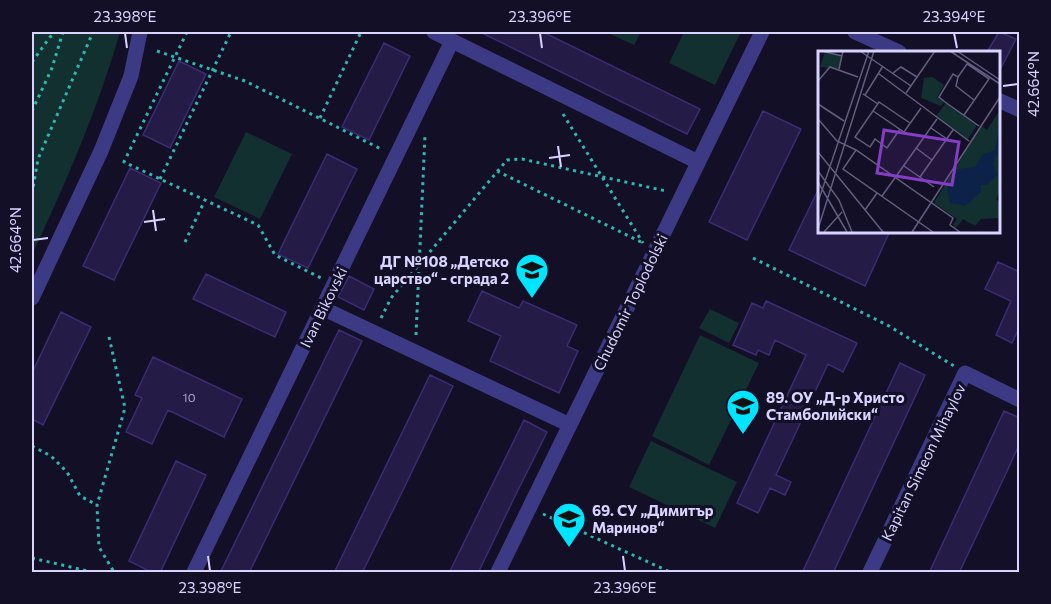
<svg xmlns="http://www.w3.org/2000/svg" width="1051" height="604" font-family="Commissioner,sans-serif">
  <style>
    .green { fill: #12302f }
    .building { fill: #241b47; stroke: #3b2d73; stroke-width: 1.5 }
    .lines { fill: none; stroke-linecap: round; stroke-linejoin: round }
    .path { stroke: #2fb8b0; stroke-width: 3; stroke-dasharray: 3 4.5; stroke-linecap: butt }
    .minor { stroke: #3d3a85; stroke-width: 15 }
    .ticks { fill: none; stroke: #d9d4ff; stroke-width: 2 }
    .labels { text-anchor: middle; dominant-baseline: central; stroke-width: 6; stroke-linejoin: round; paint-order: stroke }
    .number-label { font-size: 12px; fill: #aca6d1 }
    .poi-label { font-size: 15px; font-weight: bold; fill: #d9d4ff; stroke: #130f26; text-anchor: start }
    .street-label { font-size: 15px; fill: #d9d4ff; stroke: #130f26 }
    .inset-road { fill: none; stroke: #625e7d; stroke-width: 1.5 }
    .view { fill: #843dc5; fill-opacity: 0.15; stroke: #843dc5; stroke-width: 3 }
    .inset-edge { fill: none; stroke: #d9d4ff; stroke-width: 3 }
    .neatline { fill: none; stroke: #d9d4ff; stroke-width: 2 }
    .ticks-label { font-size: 15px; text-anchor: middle; fill: #d9d4ff }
  </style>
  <rect width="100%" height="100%" fill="#130f26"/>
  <path class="green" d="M32,32H120C98,109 66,182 32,255Z
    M606,32H641L634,45Z
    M684,32H741L715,85L669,63Z
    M246,132L292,154L260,219L214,197Z
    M710,309L739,323L729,343L699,328Z
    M700,335L759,363L709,465L652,436Z
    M651,441L737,482L715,528L629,487Z"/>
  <path class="building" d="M480,32H543L700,109L687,134Z
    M999,32L1016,39L999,72V52H987Z
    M384,43L410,56L369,140L342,127Z
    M179,61L206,74L170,148L143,135Z
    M763,111L801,129L747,240L709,222Z
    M327,154L357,169L308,268L278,254Z
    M130,168L161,183L114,280L83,266Z
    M820,186V231H890L865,286L789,250Z
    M998,262L1020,272V326L1012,343L996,335L1011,301L985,289Z
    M206,274L286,312L275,337L193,299Z
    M349,276L374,289L364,310L338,297Z
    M482,291L519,308L523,301L577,325L567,346L578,351L559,393L490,361L501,336L468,321Z
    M766,301L857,343L843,372L828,364L776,475L791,482L785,495L770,488L758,513L737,503L806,355L775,340L769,355L758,350L756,355L733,345L752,303L763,308Z
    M61,312L91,327L43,425L32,419V373Z
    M339,330L362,341L249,573H220Z
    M153,357L242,399L224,437L168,410L152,444L126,432L142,398L135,395Z
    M900,363L925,375L915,397L833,573H802Z
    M430,375L453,386L404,488L362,573H334Z
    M1004,411L1020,418V443L1001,484L959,573H929Z
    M524,420L547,432L517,492L478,573H449Z
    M176,461L206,475L160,573H153L129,561Z"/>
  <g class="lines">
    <path class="path" d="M187,32L124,162L258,225L275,255L321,278
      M157,51L245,81L383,150
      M32,62L50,37L57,32
      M32,111L52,68L63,32
      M563,114L643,243
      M320,118L361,32
      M497,171L641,242
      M160,179L231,32
      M32,194L38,159L93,32
      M185,242L205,200
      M753,258L889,326L954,366
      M381,318L391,298L507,160L522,159L666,191
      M416,335L425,135
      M109,337L125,408L97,505L99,547L114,572
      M32,446L51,456L67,472L80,496L97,505
      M543,514L670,572
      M32,558L92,572"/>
    <path class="minor" d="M434,32L698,162
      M855,32L899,52
      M998,100L1020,110
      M32,298L101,151L131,76L140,32
      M322,308L570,425
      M194,572L452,41
      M498,572L762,32
      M870,572L965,373L1020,400"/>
  </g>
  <path class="ticks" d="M125,33L127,48M540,33L542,48M954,33L957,48M1003,86L1018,84M558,146L561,167M549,158L570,155M153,210L156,231M144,222L165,219M33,240L48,238M208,556L210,571M623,556L625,571"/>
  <defs>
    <symbol id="school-pin" viewBox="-11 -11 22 30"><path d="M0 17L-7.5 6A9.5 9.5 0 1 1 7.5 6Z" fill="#00e5ff" stroke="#130f26"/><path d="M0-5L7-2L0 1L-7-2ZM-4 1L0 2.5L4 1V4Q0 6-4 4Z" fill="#111"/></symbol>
  </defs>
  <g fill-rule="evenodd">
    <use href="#school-pin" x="513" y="251" width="38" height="52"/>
    <use href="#school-pin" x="724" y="387" width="38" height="52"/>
    <use href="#school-pin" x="550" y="500" width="38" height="52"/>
  </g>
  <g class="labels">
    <g class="number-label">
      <text x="189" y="397">10</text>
    </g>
    <g class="poi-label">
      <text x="509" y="261" text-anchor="end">ДГ №108 „Детско<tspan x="509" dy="17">царство“ - сграда 2</tspan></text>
      <text x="766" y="397">89. ОУ „Д-р Христо<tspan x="766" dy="17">Стамболийски“</tspan></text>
      <text x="592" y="510">69. СУ „Димитър<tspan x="592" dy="17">Маринов“</tspan></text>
    </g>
    <g class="street-label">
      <text transform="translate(630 302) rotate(-64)">Chudomir Toplodolski</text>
      <text transform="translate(323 307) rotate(-64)">Ivan Bikovski</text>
      <text transform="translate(923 462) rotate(-64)">Кapitan Simeon Mihaylov</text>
    </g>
  </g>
  <g transform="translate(818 51)">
    <rect width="182" height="182" fill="#130f26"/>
    <path d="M7,1L24,5L21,18L2,16ZM114,26L126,34L119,46L126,51L123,55L103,47L106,27ZM128,52L159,74L150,88L118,65ZM181,60L182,140L178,148L181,151V167L163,168L157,175L145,168L138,177L135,174L139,168L116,152L163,75L169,79Z" fill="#12302f"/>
    <path d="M181,77V99L175,113L180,124L168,134H163V141L147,155L132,152L129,138L140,118L157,116L164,104L177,99Z" fill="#0c2248"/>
    <path class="inset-road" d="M4,0L24,5M42,0L93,35M132,0L182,33M139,0L182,29M21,18L25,0M75,22L83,16L99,26M61,23L151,90M140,26L138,35L156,49M0,30L12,16L40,26M88,42L117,0M45,43L60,53M47,44L65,15M0,53L26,70M55,60L86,81L103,57M146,64L171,28L149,13L140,26L135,23L121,46L127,51L161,75M0,68L19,90L38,99L135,167L132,174L142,181M113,77L129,88M82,78L69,97L57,88L52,96L37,86L61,51L92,72M98,97L114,109M38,99L25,118L115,181M0,101L65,181M86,115L116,136M0,120L21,149L34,181M102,126L135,79M0,131L29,181M64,145L119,68M0,151L51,0M47,159L59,142M0,178L56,0M6,181L24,161M94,181L182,46"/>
    <path class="view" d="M66,79L141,91L134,134L59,122Z"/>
    <rect width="182" height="182" class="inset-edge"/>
  </g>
  <rect width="1051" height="604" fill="none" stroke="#130f26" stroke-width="66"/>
  <rect x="33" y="33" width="985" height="538" class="neatline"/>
  <g class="ticks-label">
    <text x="125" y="22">23.398°E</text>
    <text x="540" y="22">23.396°E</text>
    <text x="954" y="22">23.394°E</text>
    <text transform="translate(1034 84) rotate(-90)" y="5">42.664°N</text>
    <text transform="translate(16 240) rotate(-90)" y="5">42.664°N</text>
    <text x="210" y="593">23.398°E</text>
    <text x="625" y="593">23.396°E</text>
  </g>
</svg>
